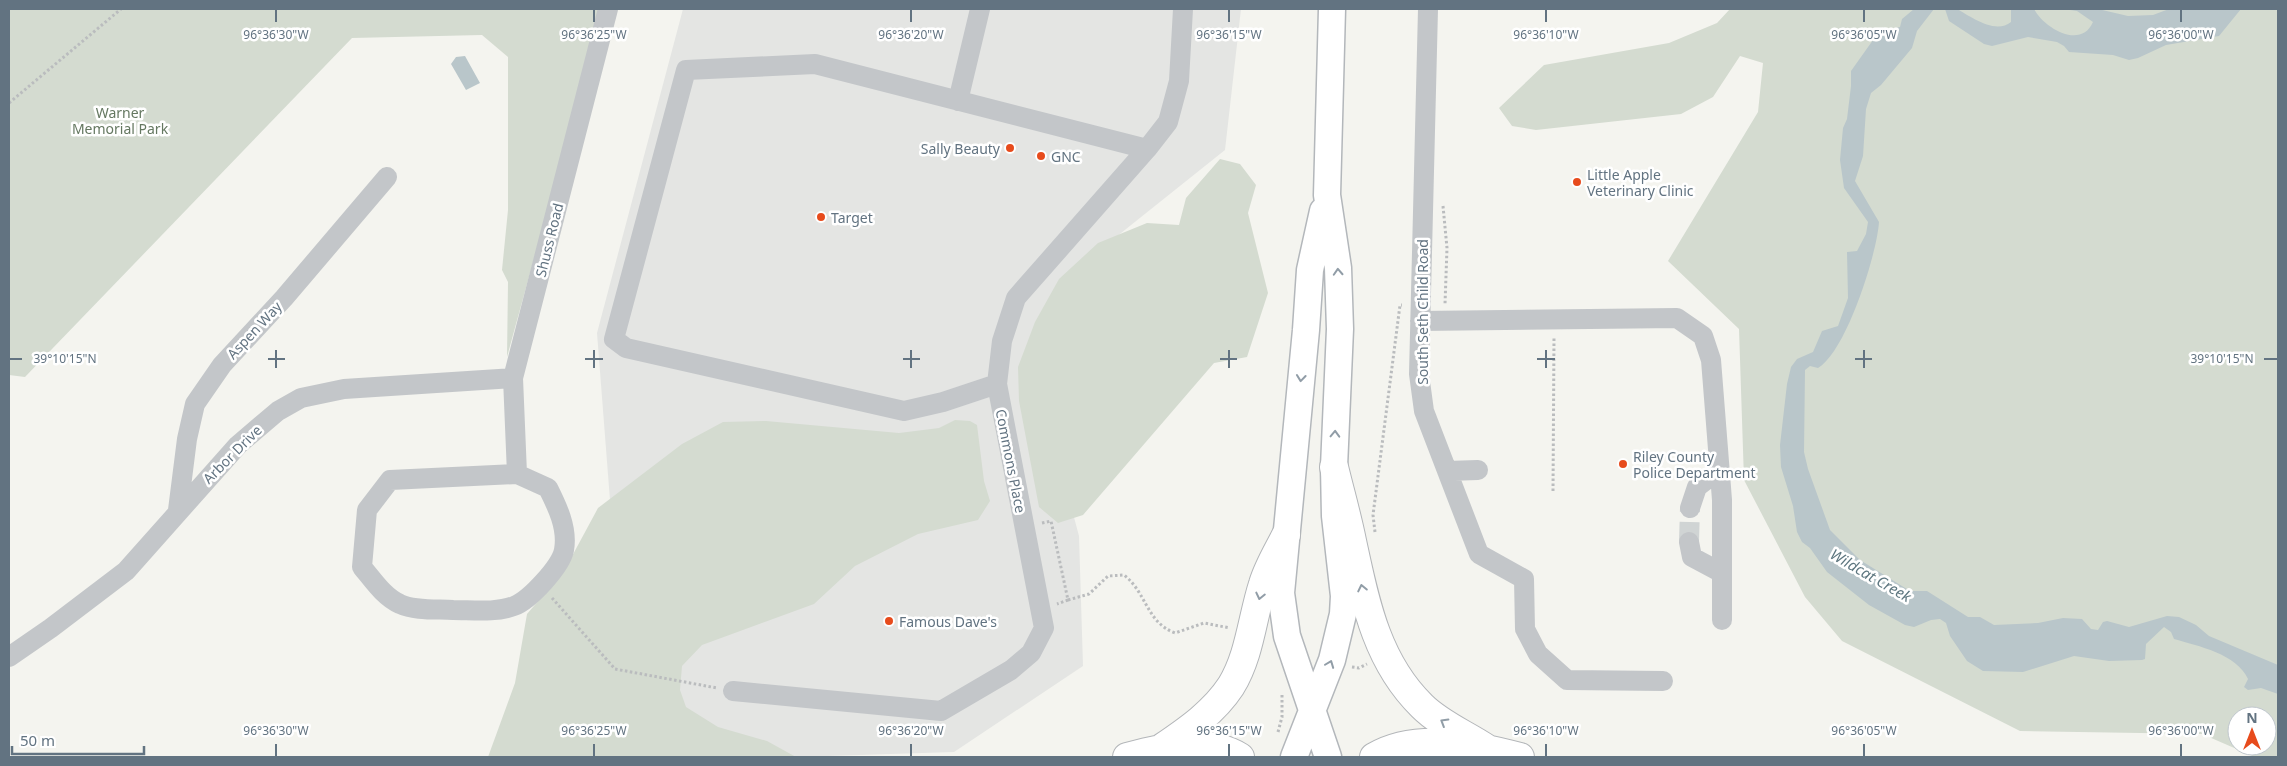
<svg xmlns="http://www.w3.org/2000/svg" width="2287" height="766" font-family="'Noto Sans',sans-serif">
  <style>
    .built { fill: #e4e5e3 }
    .green { fill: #d4dbd0; fill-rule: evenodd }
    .water { fill: #b9c6ca }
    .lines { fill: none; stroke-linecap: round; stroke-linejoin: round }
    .minor-tunnel { stroke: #d0d4d4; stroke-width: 20; stroke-dasharray: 20 10; stroke-linecap: butt }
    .major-casing { stroke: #b3b7bb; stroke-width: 29 }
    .highway-casing { stroke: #b3b6b9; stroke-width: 30 }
    .path { stroke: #babcbe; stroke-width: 3; stroke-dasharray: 2.5 2.5; stroke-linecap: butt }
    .minor { stroke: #c3c6c9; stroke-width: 20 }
    .major { stroke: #fff; stroke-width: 26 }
    .highway { stroke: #fff; stroke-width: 28 }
    .oneway { stroke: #919da7 }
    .ticks { fill: none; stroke: #627381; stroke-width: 2 }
    .poi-dot { fill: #e74b1c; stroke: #fff; stroke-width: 2 }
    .labels { text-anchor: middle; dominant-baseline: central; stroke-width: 5; stroke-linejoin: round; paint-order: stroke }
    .park-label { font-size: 14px; fill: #657861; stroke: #fff }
    .poi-label { font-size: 14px; fill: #627381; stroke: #fff; text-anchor: start }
    .street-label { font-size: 14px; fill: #627381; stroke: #fff }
    .water-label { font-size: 15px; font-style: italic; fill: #5d767f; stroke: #fff }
    .ticks-label { font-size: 12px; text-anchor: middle; fill: #627381; stroke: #fff; stroke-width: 5; stroke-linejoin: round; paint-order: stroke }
  </style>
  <rect width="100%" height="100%" fill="#f4f4ef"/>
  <path class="built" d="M683,9H1241L1225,150L1071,273L1038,382L1079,536L1083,666L954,752L796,757H630L597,333Z"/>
  <path class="green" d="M9,9H599L593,43L507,357L508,282L502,270L508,210V57L482,35L352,38L25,377L9,375Z
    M1730,9H2278V757H2255L2202,734L2020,731L1842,641L1805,597L1744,480L1739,329L1668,261L1758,112L1763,63L1740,56L1713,97L1681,114L1536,130L1512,126L1499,108L1544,65L1669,43L1717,23ZM2237,716H2267V746H2237Z
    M1220,159L1240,164L1256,185L1248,213L1268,293L1247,357L1214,363L1083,515L1058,523L1039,507L1019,401L1018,367L1035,322L1059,279L1098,243L1147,223L1179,225L1186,198Z
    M955,420L970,421L977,425L984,481L990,501L978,520L918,534L855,566L814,604L702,645L682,666L680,690L686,707L718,727L767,741L796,757H488L515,683L527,614L564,571L598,508L682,444L723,422L766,421L899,433L939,428Z"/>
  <path class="water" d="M1914,9H1934L1917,31L1912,48L1881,85L1871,93L1866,109L1863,156L1855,181L1879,222C1877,254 1846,352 1818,368L1810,366L1805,370L1804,452L1808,469L1830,530L1860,560L1910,591H1927L1968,617H1980L1994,625L2038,623L2063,618L2082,619L2091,629L2098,630L2103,622L2107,621L2129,627L2167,616L2179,617L2196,625L2209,636L2278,665V694L2261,688L2248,690L2244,687L2248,679C2237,654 2198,646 2174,639L2171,632L2164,627L2146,644L2145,659L2142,660L2109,661L2074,656L2023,672L1983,671L1967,661L1950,636L1946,623L1940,619L1931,620L1914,627L1905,625L1869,605L1827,572L1810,548L1802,542L1797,532L1793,506L1781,467L1780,445L1787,384L1791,367L1797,359L1813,352L1822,331L1838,326L1848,298L1847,252L1857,251L1866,234L1868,222L1844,188L1840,160L1843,128L1847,119L1851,86V71L1878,33L1900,27L1902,19Z
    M1945,9C1948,9 1955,8 1957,9C1970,16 1995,35 2011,22V9H2034C2044,28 2081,50 2093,22L2077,11L2064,9H2098L2128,16L2153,15L2169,9H2241L2219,36L2166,45L2138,58L2129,60L2113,55L2069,52L2064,46L2057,42L2028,37L1992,46L1984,44L1949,21Z
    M465,56L480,83L466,90L451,64L456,57Z"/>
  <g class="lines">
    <path class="minor-tunnel" d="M1689,542L1690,508"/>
    <defs>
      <path id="major" d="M1323,211L1310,270L1306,330L1281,593L1287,636L1328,757
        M1294,757L1332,660L1343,614L1344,596L1335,516L1334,467L1340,329L1338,268L1327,195L1332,9"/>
      <path id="highway" d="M1334,467C1340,492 1347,516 1352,541C1365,601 1376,661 1422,706C1440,724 1465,734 1486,748
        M1163,747C1188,730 1214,712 1231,686C1250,655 1252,618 1263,584C1268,567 1278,551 1286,535
        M1127,757C1164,747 1205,736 1240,757
        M1374,757C1416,732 1475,745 1520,757"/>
    </defs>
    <use href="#major" class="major-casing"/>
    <use href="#highway" class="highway-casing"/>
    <path class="path" d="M9,103L121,9
      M1443,206L1447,248L1445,304
      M1553,491L1554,337
      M1042,523L1051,521L1068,600L1057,604
      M1375,532L1373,515L1400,305H1402
      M552,598L615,669L717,688
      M1068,600L1089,594L1108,576L1124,575C1147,593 1146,622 1175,633L1204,623L1230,628
      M1352,667L1359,668L1367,664
      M1278,732L1282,717V694"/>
    <path class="minor" d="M1428,9L1419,374L1424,411L1479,554L1524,579L1525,629L1538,654L1567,680L1663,681
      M958,101L980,9
      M1420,321L1677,318L1703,336L1711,360L1722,500V620
      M997,384L943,402L904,411L626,348L614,339L686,70L815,64L1147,149
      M1447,471L1478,470
      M517,474L548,488C557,506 568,528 564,550C561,566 530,600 514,606C496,613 472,610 453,610C437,609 415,611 400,604C384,597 373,580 362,567L367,510L390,480Z
      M517,474L513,378L608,9
      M1690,508L1697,487L1719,470
      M178,510L187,439L195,404L222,365L284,298L387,177
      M1689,542L1692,557L1722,573
      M9,657L51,628L126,571L238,445L278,411L301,398L344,389L513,378
      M733,691L941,711L1011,670L1031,653L1044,628L997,384L1002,341L1016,298L1147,149L1168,122L1179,81L1183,9"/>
    <use href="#major" class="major"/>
    <use href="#highway" class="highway"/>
  </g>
  <defs><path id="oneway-chevron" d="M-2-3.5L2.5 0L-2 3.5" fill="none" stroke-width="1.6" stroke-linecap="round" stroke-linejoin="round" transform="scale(1.25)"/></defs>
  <g class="oneway">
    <use href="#oneway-chevron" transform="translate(1338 272) rotate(-93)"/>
    <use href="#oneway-chevron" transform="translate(1301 378) rotate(96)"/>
    <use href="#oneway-chevron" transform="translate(1335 434) rotate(-88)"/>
    <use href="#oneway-chevron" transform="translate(1362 588) rotate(-102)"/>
    <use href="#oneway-chevron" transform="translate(1260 596) rotate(103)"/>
    <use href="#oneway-chevron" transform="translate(1330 664) rotate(-69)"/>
    <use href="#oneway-chevron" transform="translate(1444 722) rotate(-149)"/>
  </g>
  <path class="ticks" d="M276,10V22M594,10V22M911,10V22M1229,10V22M1546,10V22M1864,10V22M2181,10V22M276,350V368M594,350V368M911,350V368M1229,350V368M1546,350V368M1864,350V368M10,359H22M268,359H285M585,359H603M903,359H920M1220,359H1237M1537,359H1555M1855,359H1872M2264,359H2277M276,744V756M594,744V756M911,744V756M1229,744V756M1546,744V756M1864,744V756M2181,744V756"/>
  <g class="poi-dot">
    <circle cx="1010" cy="148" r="5"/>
    <circle cx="1041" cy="156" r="5"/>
    <circle cx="1577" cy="182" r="5"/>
    <circle cx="821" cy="217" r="5"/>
    <circle cx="1623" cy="464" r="5"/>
    <circle cx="889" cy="621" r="5"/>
  </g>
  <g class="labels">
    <g class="park-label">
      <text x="120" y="112">Warner<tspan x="120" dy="16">Memorial Park</tspan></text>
    </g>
    <g class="poi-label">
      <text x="1000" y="148" text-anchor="end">Sally Beauty</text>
      <text x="1051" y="156">GNC</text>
      <text x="1587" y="174">Little Apple<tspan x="1587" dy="16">Veterinary Clinic</tspan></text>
      <text x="831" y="217">Target</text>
      <text x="1633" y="456">Riley County<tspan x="1633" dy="16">Police Department</tspan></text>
      <text x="899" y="621">Famous Dave's</text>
    </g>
    <g class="street-label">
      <text transform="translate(549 240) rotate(-76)">Shuss Road</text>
      <text transform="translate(1422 312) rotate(-90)">South Seth Child Road</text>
      <text transform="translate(254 330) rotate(-47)">Aspen Way</text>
      <text transform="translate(232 454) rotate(-45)">Arbor Drive</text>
      <text transform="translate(1011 461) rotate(79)">Commons Place</text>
    </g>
    <g class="water-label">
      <text transform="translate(1871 575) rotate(30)">Wildcat Creek</text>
    </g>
  </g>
  <g class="ticks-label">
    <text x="276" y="39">96°36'30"W</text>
    <text x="594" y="39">96°36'25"W</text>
    <text x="911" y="39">96°36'20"W</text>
    <text x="1229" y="39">96°36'15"W</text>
    <text x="1546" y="39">96°36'10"W</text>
    <text x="1864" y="39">96°36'05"W</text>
    <text x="2181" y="39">96°36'00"W</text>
    <text x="65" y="363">39°10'15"N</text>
    <text x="2222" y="363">39°10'15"N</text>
    <text x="276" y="735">96°36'30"W</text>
    <text x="594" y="735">96°36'25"W</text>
    <text x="911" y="735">96°36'20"W</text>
    <text x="1229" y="735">96°36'15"W</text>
    <text x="1546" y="735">96°36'10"W</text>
    <text x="1864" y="735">96°36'05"W</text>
    <text x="2181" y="735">96°36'00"W</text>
  </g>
  <rect width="2287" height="766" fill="none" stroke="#627381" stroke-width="20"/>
  <g transform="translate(2252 731)"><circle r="24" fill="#ffffff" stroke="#c0c7cd"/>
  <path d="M0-4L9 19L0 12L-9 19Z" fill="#e74b1c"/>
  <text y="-8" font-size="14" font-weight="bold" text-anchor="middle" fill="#627381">N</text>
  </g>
  <path d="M12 746v8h132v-8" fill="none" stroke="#627381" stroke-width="2.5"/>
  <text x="20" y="746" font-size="15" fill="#627381" stroke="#ffffff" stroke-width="4" paint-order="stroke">50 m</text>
</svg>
